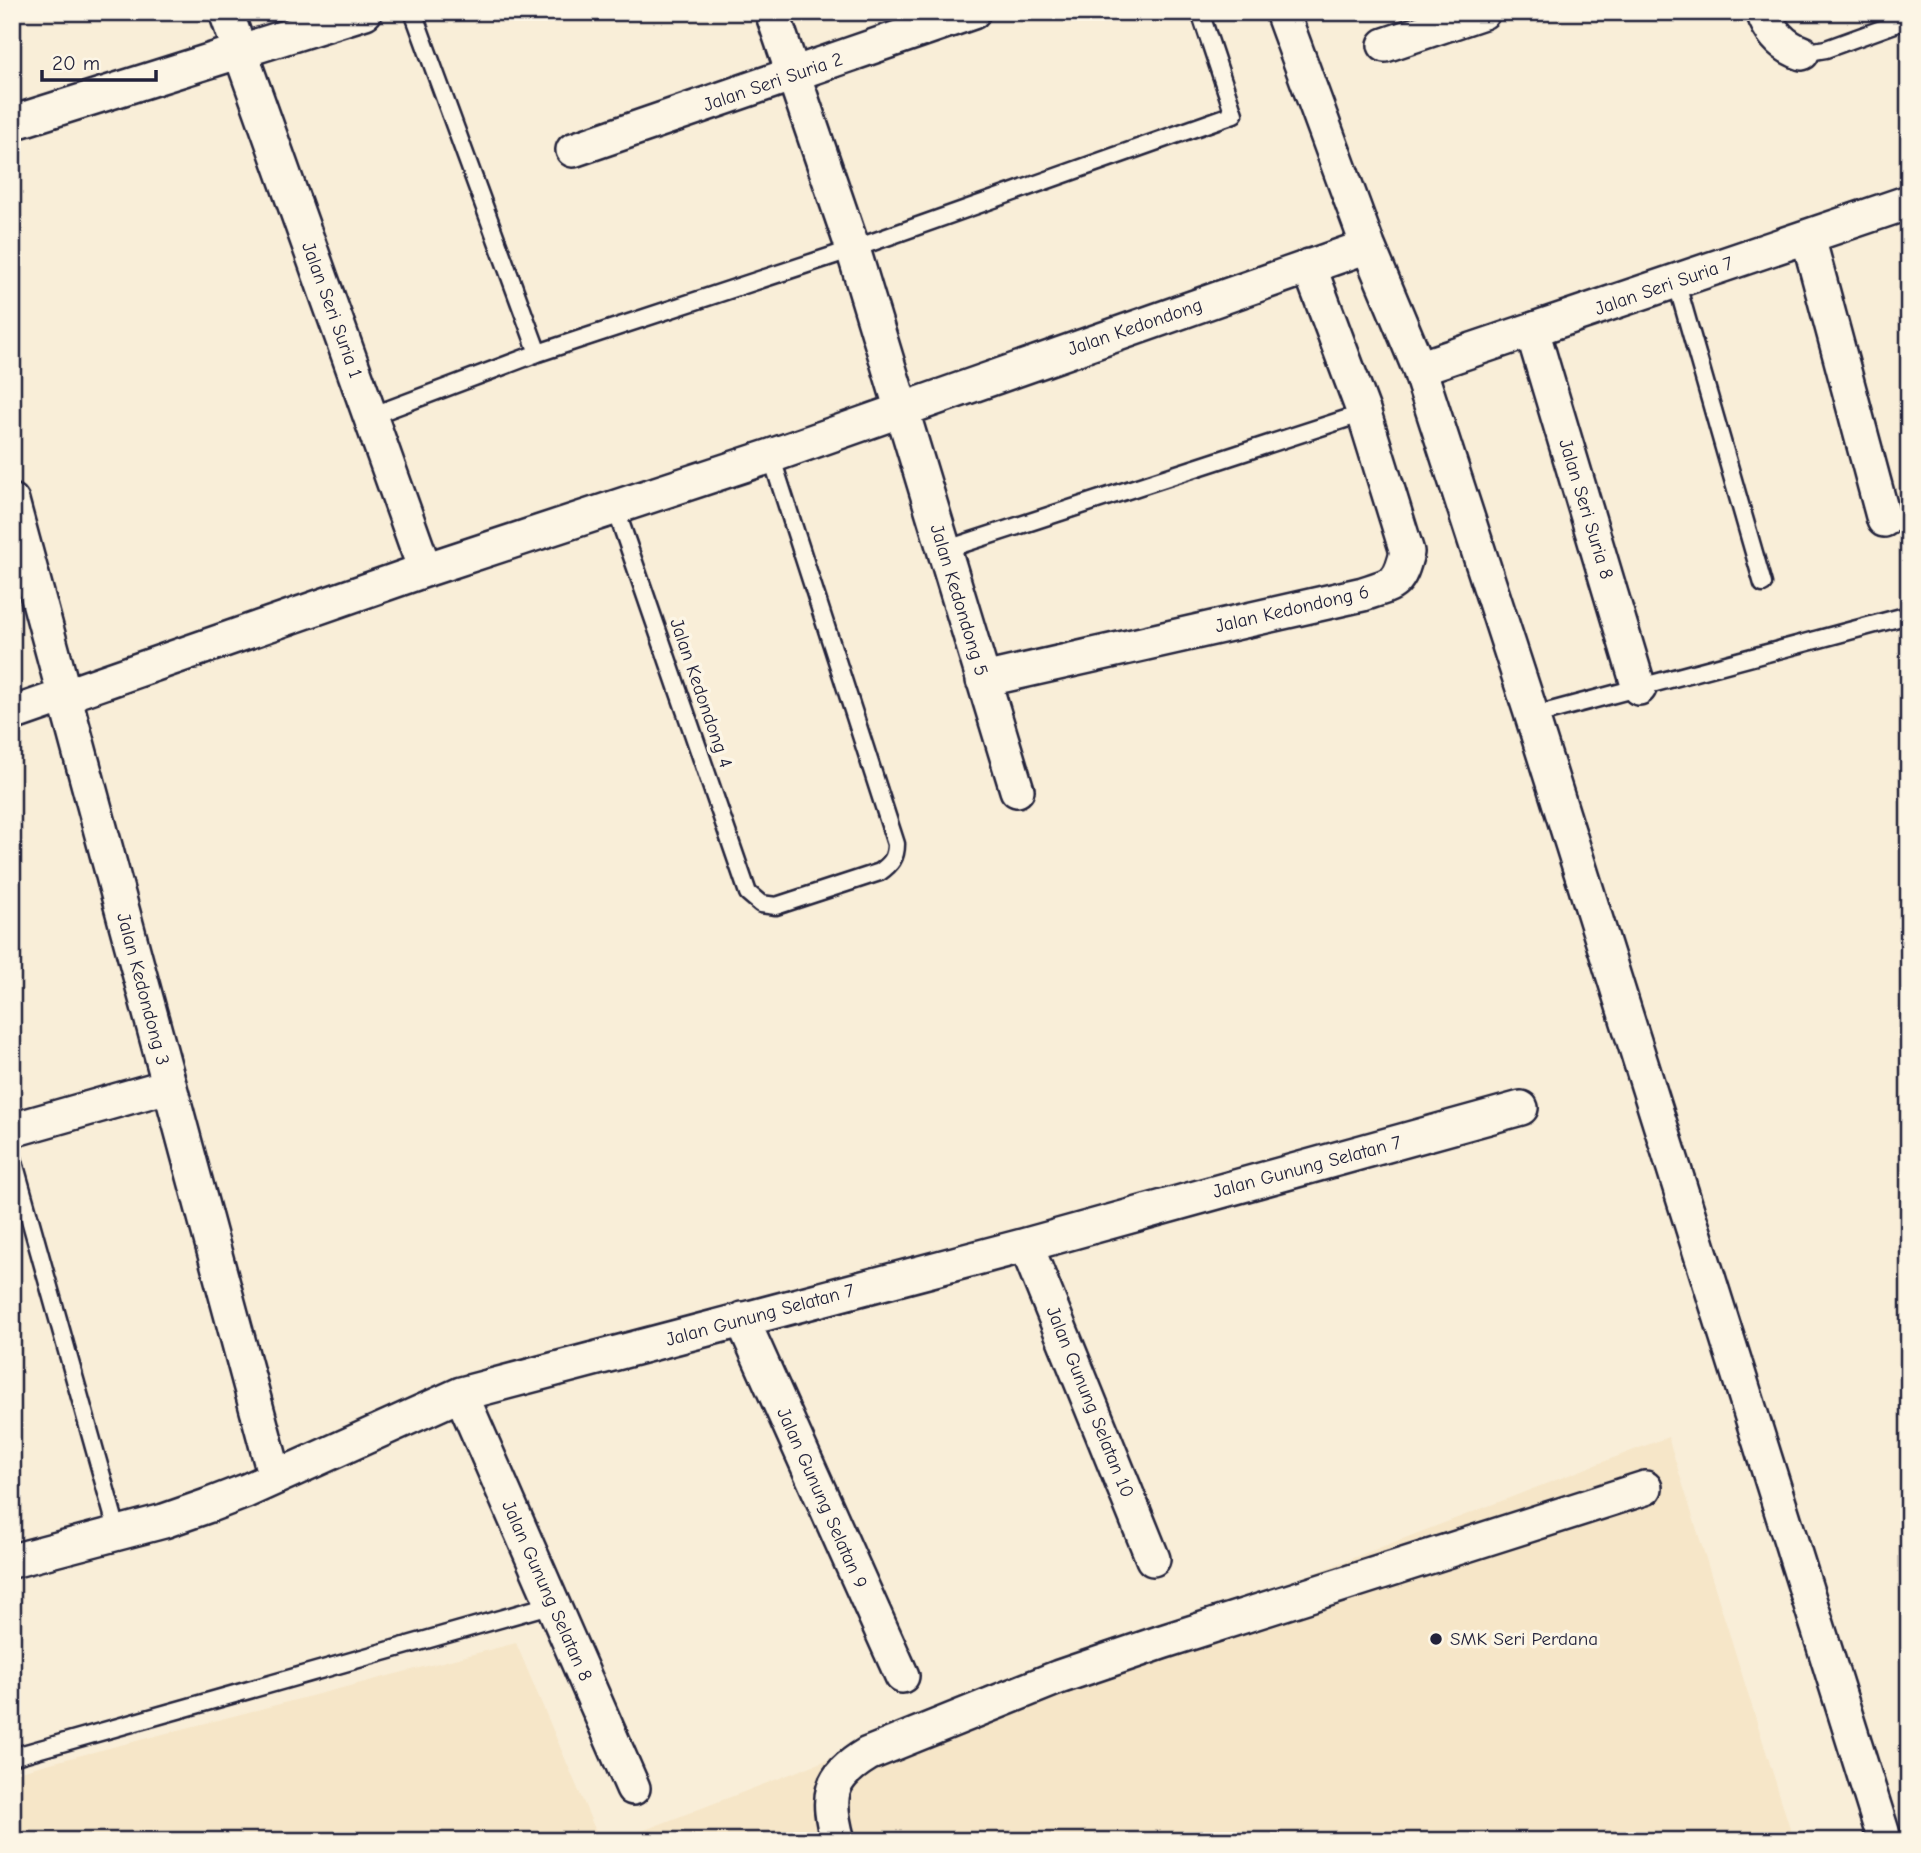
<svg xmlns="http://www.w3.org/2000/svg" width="1921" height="1853" font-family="'Comic Neue',sans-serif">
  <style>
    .built { fill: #f6e6c8 }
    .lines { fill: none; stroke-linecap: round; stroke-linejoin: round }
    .service-casing { stroke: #22223b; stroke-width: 21 }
    .minor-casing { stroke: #22223b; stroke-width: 38 }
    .service { stroke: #fcf5e5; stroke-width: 16 }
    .minor { stroke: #fcf5e5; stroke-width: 33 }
    .poi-dot { fill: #22223b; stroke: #fcf5e5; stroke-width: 2.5 }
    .labels { text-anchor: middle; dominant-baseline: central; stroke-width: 7; stroke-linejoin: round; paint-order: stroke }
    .street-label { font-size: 19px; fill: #22223b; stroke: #fcf5e5 }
    .poi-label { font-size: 19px; fill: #22223b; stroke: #fcf5e5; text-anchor: start }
  </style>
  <rect width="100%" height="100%" fill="#f9eed8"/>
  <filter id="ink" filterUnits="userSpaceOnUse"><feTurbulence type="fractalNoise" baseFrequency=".0143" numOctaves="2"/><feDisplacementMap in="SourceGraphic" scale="14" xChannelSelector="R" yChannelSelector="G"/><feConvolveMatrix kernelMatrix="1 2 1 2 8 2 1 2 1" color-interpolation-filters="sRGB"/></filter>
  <g filter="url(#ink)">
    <path class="built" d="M1668,1437L1794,1841H616Z
      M516,1643L600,1841H12V1773Z"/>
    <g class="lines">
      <defs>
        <path id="service" d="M413,12L538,353
          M1802,53L1826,49L1909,19
          M1676,281L1763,584
          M371,416L538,353L853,249L1234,114L1200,12
          M615,507L748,893L761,904L776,906L880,872C891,864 896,858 896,844L771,456
          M944,550L1364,413
          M1532,716L1909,615
          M12,1155L118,1533
          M12,1757L553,1604"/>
        <path id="minor" d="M226,12L425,570
          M772,12L853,249L1017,790
          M1282,12L1368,246L1419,368L1532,716L1885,1841
          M1763,12C1770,32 1782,46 1802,53
          M1385,45L1483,12
          M12,123L365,12
          M573,150L973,12
          M1808,237L1884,520
          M1532,330L1639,688
          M1419,368L1909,202
          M12,501L275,1477
          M983,680L1363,594C1394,584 1399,585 1407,552L1364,413L1309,266
          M12,714L425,570L771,456L1368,246
          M12,1130L168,1086
          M1026,1245L1153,1559
          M742,1319L902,1676
          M461,1394L633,1788
          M12,1561L164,1521L207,1506L246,1491L461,1394L1026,1245L1521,1108
          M838,1841C826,1796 828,1778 868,1754L1059,1677L1162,1642L1645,1488"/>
      </defs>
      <use href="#service" class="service-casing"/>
      <use href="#minor" class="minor-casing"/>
      <use href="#service" class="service"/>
      <use href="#minor" class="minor"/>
    </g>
  </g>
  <circle class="poi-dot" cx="1436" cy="1639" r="7"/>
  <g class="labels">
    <g class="street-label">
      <text transform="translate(773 82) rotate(-19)">Jalan Seri Suria 2</text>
      <text transform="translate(1664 286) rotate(-19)">Jalan Seri Suria 7</text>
      <text transform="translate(332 310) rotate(70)">Jalan Seri Suria 1</text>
      <text transform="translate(1135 327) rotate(-19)">Jalan Kedondong</text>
      <text transform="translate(1586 509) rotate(73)">Jalan Seri Suria 8</text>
      <text transform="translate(959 600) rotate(73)">Jalan Kedondong 5</text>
      <text transform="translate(1292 609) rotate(-13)">Jalan Kedondong 6</text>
      <text transform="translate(701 693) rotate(71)">Jalan Kedondong 4</text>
      <text transform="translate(143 989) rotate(75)">Jalan Kedondong 3</text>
      <text transform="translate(1307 1167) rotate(-15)">Jalan Gunung Selatan 7</text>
      <text transform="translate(760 1315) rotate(-15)">Jalan Gunung Selatan 7</text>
      <text transform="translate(1090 1402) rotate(68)">Jalan Gunung Selatan 10</text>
      <text transform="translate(822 1498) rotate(66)">Jalan Gunung Selatan 9</text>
      <text transform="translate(547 1591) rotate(66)">Jalan Gunung Selatan 8</text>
    </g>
    <g class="poi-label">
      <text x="1450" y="1639">SMK Seri Perdana</text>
    </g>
  </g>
  <rect width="1921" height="1853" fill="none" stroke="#fcf5e5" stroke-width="42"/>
  <rect x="21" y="21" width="1879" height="1811" fill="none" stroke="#22223b" stroke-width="2.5" filter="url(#ink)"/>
  <path d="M42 70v10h114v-10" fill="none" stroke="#22223b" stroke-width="3.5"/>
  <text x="52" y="70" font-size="21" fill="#22223b" stroke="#fcf5e5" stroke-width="5" paint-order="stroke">20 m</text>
</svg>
